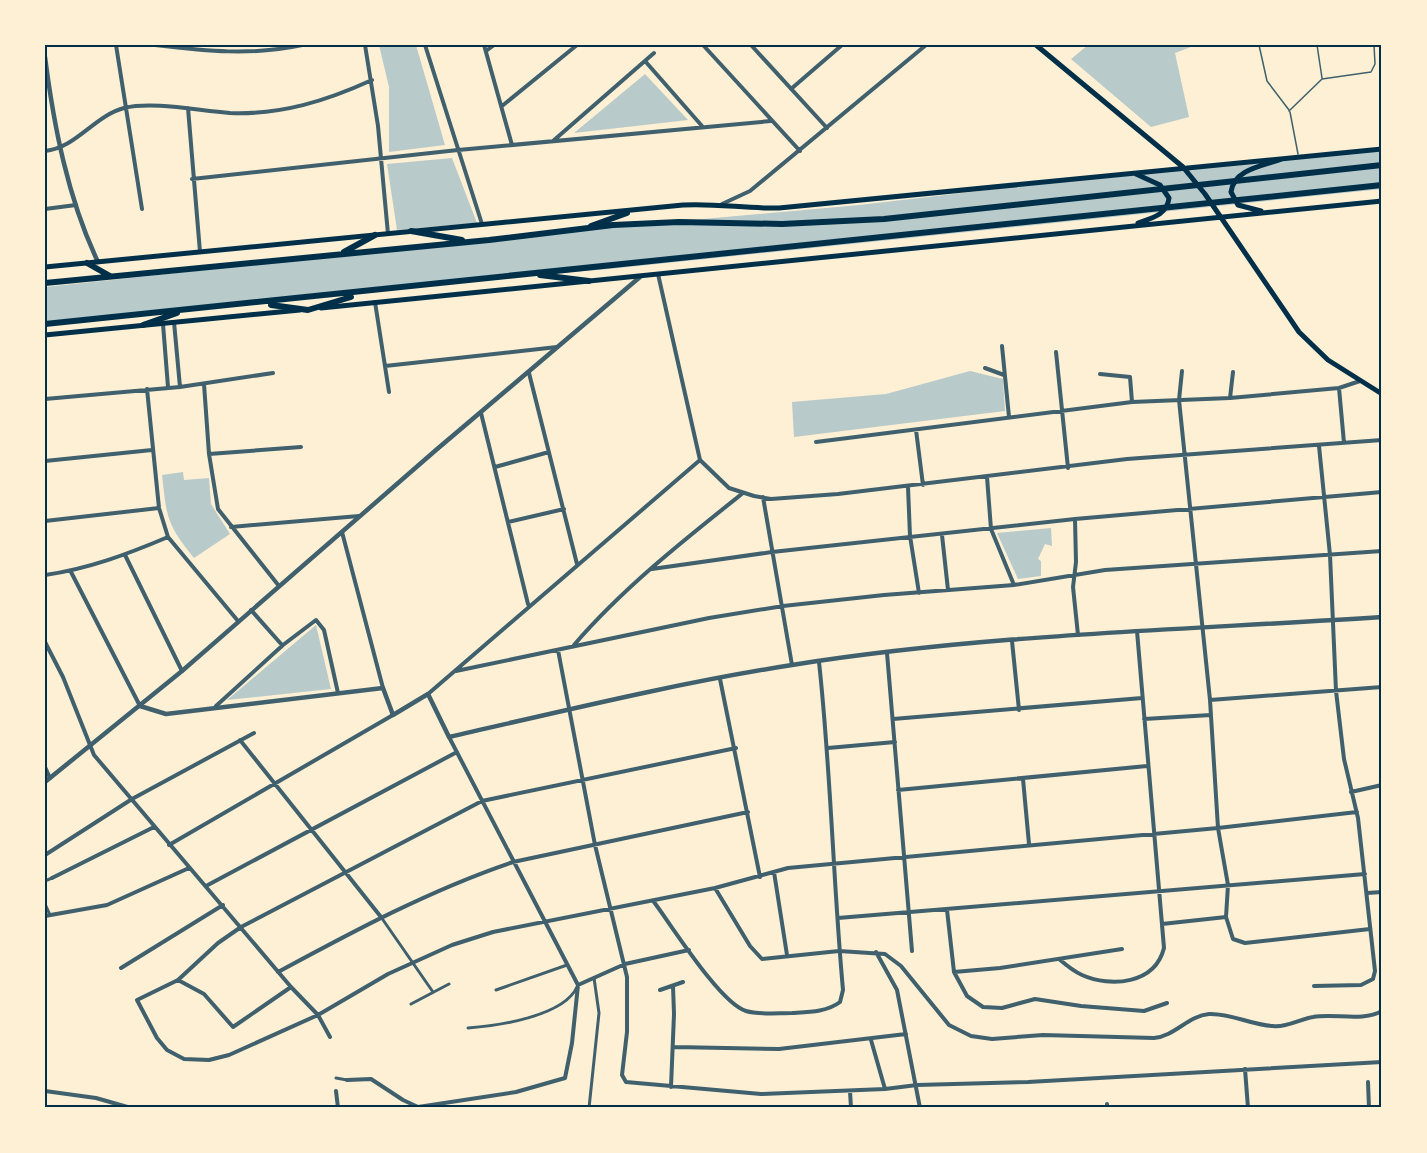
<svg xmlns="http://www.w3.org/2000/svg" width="1427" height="1153" font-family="Manrope,sans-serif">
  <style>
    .green { fill: #b9caca }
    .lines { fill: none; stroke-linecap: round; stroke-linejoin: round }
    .service { stroke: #3f606c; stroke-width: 1.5 }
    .pedestrian { stroke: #3f606c; stroke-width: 3 }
    .minor { stroke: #3f606c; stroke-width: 4 }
    .tertiary { stroke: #3f606c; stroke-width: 4.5 }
    .secondary { stroke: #003049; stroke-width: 5 }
    .trunk { stroke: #003049; stroke-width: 6 }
    .neatline { fill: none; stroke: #003049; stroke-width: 2 }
  </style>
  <rect width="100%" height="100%" fill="#fdf0d5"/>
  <path class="green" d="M379,45H416L445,145L389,152V87Z
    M1088,45H1196L1175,53L1189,117L1151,127L1071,59Z
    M645,74L688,120L574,133Z
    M1382,150V189L609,269L469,280L45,323V287L559,232L859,205L1014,187Z
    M452,158L477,223L397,230L387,164Z
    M970,371L1003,379L1005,411L794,437L792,402L886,394Z
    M183,472L184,480L209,478L211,504L230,534L194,558C166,523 167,518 162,475Z
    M1051,528L1052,546L1045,544L1038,559L1041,561V576L1018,579L997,533Z
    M316,625L331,689L227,700Z"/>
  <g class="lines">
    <path class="service" d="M1259,45L1267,81L1289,110
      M1317,45L1322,78
      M1289,111L1322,79L1371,72L1375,64L1374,45
      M1290,112L1298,154"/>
    <path class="pedestrian" d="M45,881L52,878
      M45,904L50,915
      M381,917L433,992
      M496,990L567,965
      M411,1004L449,984
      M468,1028C498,1026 564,1016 577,987
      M336,1078L347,1080
      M589,1108L599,1013L594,978"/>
    <path class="minor" d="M116,45L142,209
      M155,45C205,51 252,56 302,45
      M365,45L378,126L388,234
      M425,45L482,224
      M484,45L512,145
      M703,45L800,151
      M751,45L827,128
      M486,51L494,45
      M645,61L702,126
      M791,89L842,45
      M502,106L577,45
      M188,108L200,252
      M553,141L654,53
      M45,151C76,148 94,116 124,108C154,101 199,111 230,113C281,115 326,101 372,80
      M192,179L458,150L771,121
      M722,204L750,191L926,45
      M45,209L76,205
      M658,274L700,460L729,488L754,496L771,499L838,494L1127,459L1382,440
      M375,302L389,392
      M174,322L180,387
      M163,324L168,387
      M1002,346L1009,417
      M1056,352L1068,468
      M385,366L557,347
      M985,368L1004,375
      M1182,371L1179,400L1210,700L1218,828L1228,885L1226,917L1233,939L1245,943L1370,929
      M529,373L577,564
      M1100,374L1130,377L1132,402
      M204,384L209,454L218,509L279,586
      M1339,388L1344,443
      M147,389L159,508L168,537L238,621
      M1230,398L1233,372
      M45,399L180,387L273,373
      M481,413L528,604
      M916,430L923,485
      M816,442L1132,402L1230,398L1339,388L1360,381
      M209,454L301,447
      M45,461L152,450
      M495,467L549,452
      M987,477L991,529L1014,585
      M908,487L910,536L919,593
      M763,497L792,665
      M1075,519L1076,562L1073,587L1078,635
      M45,521L159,508
      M508,522L564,509
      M231,527L359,516
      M342,532L383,688
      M942,535L948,590
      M125,555L182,671
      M652,569L772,552L1075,519L1382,492
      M71,572L140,706
      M45,575C88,569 128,554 168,537
      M251,610L282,645
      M1012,641L1019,710
      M45,642L63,677L94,755L291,987L318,1015L330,1037
      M574,645C623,588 684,540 743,493
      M558,650L595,845L627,977V1032L622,1075L626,1082L761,1094L885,1089L917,1085L1028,1082L1382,1062
      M887,653L912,951
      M456,671L709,618L783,606L884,595L1014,585L1105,570L1382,551
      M720,679L760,877
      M428,694L700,460
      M1210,700L1382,687
      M216,706L283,645L316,620L324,630L338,693
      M893,719L1142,698
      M1144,719L1211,715
      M449,737L578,985L625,964L689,950
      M240,740L381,917
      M828,748L895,742
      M45,767L50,778
      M1023,779L1029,844
      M898,790L1147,766
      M1351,792L1382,785
      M169,845L393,715
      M45,855L132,799L254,733
      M774,872L787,955
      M52,878L154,827
      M206,886L457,752
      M715,888L750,946L762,959L839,951L885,954L901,966L949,1025L971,1036L992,1039L1043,1035L1154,1038C1175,1036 1188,1016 1209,1014C1231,1013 1251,1025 1273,1026C1286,1028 1300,1019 1313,1017C1335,1013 1362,1022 1382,1011
      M1367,893L1382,892
      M654,902C672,926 720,1003 746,1011C759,1015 777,1013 792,1013C808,1012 827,1012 840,1002L843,990C833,881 831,771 819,662
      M947,910L954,972L967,996L983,1007L1002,1008L1035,999L1081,1006L1144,1011L1167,1003
      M45,916L107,905L189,868
      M838,918L1365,874
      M1162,924L1226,917
      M876,952L897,990L920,1108
      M1059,959C1066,965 1073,971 1082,975C1111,988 1155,984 1164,948L1137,631
      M121,968L223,905
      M278,972C354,931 430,890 513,862L748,812
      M954,972L1000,968L1122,949
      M178,980L218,943L241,927L482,801L736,748
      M45,983V986
      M1314,986L1361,985L1373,979L1375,971L1358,818L1344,759L1336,691L1330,555L1319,446
      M291,987L233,1027L204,994L178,980L137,1000L157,1038L167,1050L184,1059L209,1060L229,1055L318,1015L388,974L452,945L493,932L715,888L788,868L1218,828L1357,812
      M660,990L683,982
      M871,1040L885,1089
      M674,1047L779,1049L906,1034
      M1245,1069L1248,1108
      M347,1080L371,1079L403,1100L418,1107L516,1092L565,1078L572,1043L578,985
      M1368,1082L1369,1108
      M671,1087L674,1014L673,986
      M45,1091L96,1098L131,1108
      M336,1091L338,1108
      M850,1091L851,1108
      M1107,1104V1108"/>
    <path class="tertiary" d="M45,57C54,127 68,199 98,262
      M140,706L166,714L383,688L393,715L428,694L449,737C563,711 677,683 792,665C987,634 1185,630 1382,617
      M45,782L182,671L436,450L640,277"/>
    <path class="secondary" d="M1036,45L1183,167L1205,194L1299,332L1328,360L1382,394
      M1136,174L1160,185L1169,198C1167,215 1152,218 1138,223
      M1261,211L1238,205L1231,192C1234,169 1263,166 1282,159
      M45,267L683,205C716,203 747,209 779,208L1382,149
      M321,308L1382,201
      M45,335L300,310"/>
    <path class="trunk" d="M591,226L627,213
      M411,231L462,240
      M344,252L375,235
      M87,263L110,276
      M540,275L589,281
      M45,283L489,240L613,225L679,222L782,224L884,219L1382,165
      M271,305L308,310L351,297
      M45,324L1382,185
      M143,325L177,313"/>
  </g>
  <rect width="1427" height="1153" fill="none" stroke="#fdf0d5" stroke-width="93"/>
  <rect x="46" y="46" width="1334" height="1060" class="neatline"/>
</svg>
